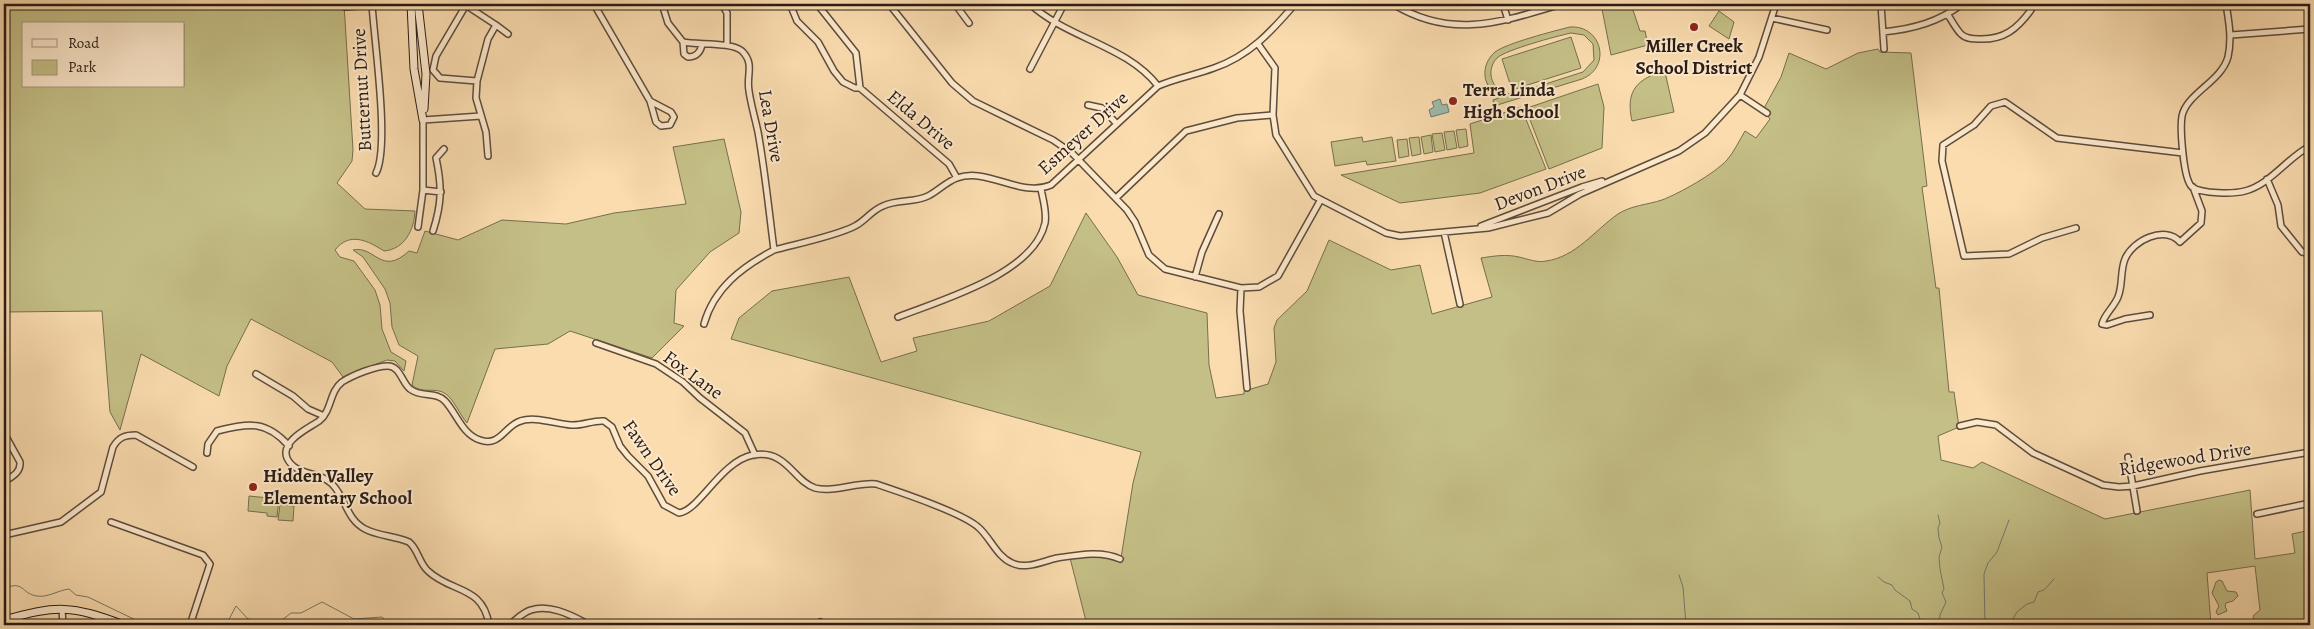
<svg xmlns="http://www.w3.org/2000/svg" width="2314" height="629" font-family="Alegreya,serif">
  <style>
    .green { fill: #c4bf86; stroke: #766e4e; fill-rule: evenodd }
    .water { fill: #9ebbae; stroke: #6f7b71 }
    .lines { fill: none; stroke-linecap: round; stroke-linejoin: round }
    .stream { stroke: #6f7b71; stroke-width: 1 }
    .street-casing { stroke: #5d4c3c; stroke-width: 8 }
    .secondary-casing { stroke: #291c16; stroke-width: 9 }
    .street { stroke: #fce8cb; stroke-width: 5 }
    .secondary { stroke: #fce8cb; stroke-width: 7 }
    .poi-dot { fill: #8f2418; stroke: #fce8cb; stroke-width: 2 }
    .labels { text-anchor: middle; dominant-baseline: central; stroke-width: 4; stroke-linejoin: round; paint-order: stroke }
    .poi-label { font-size: 19px; font-weight: bold; fill: #291c16; stroke: #fce8cb; text-anchor: start }
    .street-label { font-size: 19px; fill: #291c16; stroke: #fce8cb }
  </style>
  <rect width="100%" height="100%" fill="#fadcaf"/>
  <filter id="stains"><feTurbulence type="fractalNoise" baseFrequency=".004" numOctaves="4"/><feColorMatrix values="0 0 0 0 .2 0 0 0 0 .09 0 0 0 0 .02 0 0 0 .5 -.17"/></filter>
  <radialGradient id="worn" r=".72"><stop offset=".6" stop-color="#630" stop-opacity="0"/><stop offset="1" stop-color="#630" stop-opacity=".3"/></radialGradient>
  <path class="green" d="M4,4H344L353,150L352,161L337,183L365,209L415,211C414,230 405,249 384,251C368,241 350,231 335,250L340,257L354,261L375,290L380,305L382,329L391,352L406,361L404,371L395,361L387,360L343,377L332,362L251,319L227,366L219,396L141,354L120,430L110,412L102,311L4,312ZM24,24H184V86H24Z
    M1601,4H1631L1640,31H1645L1648,45L1611,55Z
    M1719,11L1734,22L1729,39L1709,26Z
    M1570,27C1602,25 1612,67 1582,79L1494,106L1493,100L1501,97C1493,93 1486,86 1485,76C1484,67 1488,58 1495,52C1507,43 1554,31 1570,27ZM1571,33L1584,35L1593,44L1594,60L1583,72L1514,94C1506,94 1498,91 1494,84C1489,76 1490,65 1497,58C1505,50 1557,36 1571,33Z
    M1571,37L1581,68L1512,90L1502,59Z
    M1878,49L1880,52L1911,53L1927,186L1922,187L1936,288H1939L1949,392H1954L1959,427L1938,436L1941,460L1973,468L1982,462L2105,519L2250,490L2255,559L2295,553L2292,534L2310,530V625H2262L2255,621L2253,616L2260,610L2255,566L2207,573L2211,625H1087L1070,558L1109,554L1121,558L1133,483L1141,452L731,339L739,318L772,291L849,277L881,362L917,351L913,338L989,321L1050,286L1086,213L1117,257L1138,295L1207,313L1209,365L1216,398L1244,394V391L1268,384L1276,362L1274,328L1277,320L1307,291L1329,240L1391,270L1420,265L1432,314L1492,297L1481,258C1494,256 1506,254 1519,257C1528,259 1537,263 1546,261C1576,257 1595,230 1618,214C1632,205 1647,205 1662,200C1680,193 1714,174 1727,160C1734,152 1739,141 1745,131L1756,138L1770,119L1763,110L1781,77L1789,53L1826,69L1858,53Z
    M1660,72H1665L1674,112L1632,121C1626,94 1634,81 1660,72Z
    M1598,84L1604,107L1602,148L1549,169L1527,112L1530,107Z
    M1521,107L1546,169L1480,193L1400,203L1341,175L1474,153L1470,124Z
    M1466,129L1468,146L1459,148L1456,130Z
    M1454,131L1457,148L1447,150L1444,132Z
    M1442,133L1445,150L1435,152L1432,134Z
    M1431,135L1433,152L1424,154L1421,137Z
    M1362,137L1363,142L1392,137L1396,161L1367,165L1366,161L1335,166L1331,142Z
    M1419,137L1421,154L1412,156L1409,138Z
    M724,139L741,212L739,233L710,252L676,290L674,323L684,326L652,358L570,331L548,344L495,349L467,423C460,415 454,400 446,394C435,386 422,395 412,385L418,356L399,345L392,327L390,303L385,289L363,257L353,250C375,245 381,277 409,251L417,253L425,231L458,240L502,220L566,224L614,213L686,204L673,147Z
    M1407,139L1409,156L1399,158L1397,140Z
    M249,496L279,499L277,517L267,516V513L248,511Z
    M280,505L294,506L293,521L278,520Z
    M2219,580L2222,581L2227,591L2236,592L2238,596L2233,601L2226,603L2225,606L2227,611L2218,615L2216,612L2219,606L2212,593L2216,582Z"/>
  <path class="water" d="M1440,99L1442,105L1447,104L1449,112L1431,117L1429,110L1434,107L1432,102Z"/>
  <g class="lines">
    <path class="stream" d="M1938,515L1940,523L1938,528L1939,538L1942,547L1939,557L1940,569L1944,589L1942,593L1946,602L1940,615L1939,625
      M1679,575L1683,587L1686,625
      M1878,577L1884,582L1892,585L1895,590L1910,601L1912,609L1918,613L1922,625
      M4,589C24,579 21,594 37,596C47,598 59,590 69,589L76,595L88,597L146,625
      M226,625L236,606L248,619L277,624L291,613H301L322,602L354,619L382,617L391,625
      M1985,625L1984,574L1988,563L1997,552L2009,520
      M2006,625H2009L2017,612L2027,604L2034,602L2038,592L2044,590L2054,579"/>
    <defs>
      <path id="street" d="M372,4C374,40 390,146 376,173
        M464,4L496,25L488,39L477,81L476,98L486,132L488,156
        M583,4L595,6L600,4
        M662,4L668,23L683,42C698,45 732,42 742,51C755,64 746,75 749,91C751,105 755,118 758,132C765,171 769,211 774,250
        M722,4L727,13V45
        M790,4L797,21L818,42L834,71L843,82L855,88H860L949,164L957,178
        M817,4L856,53L860,88
        M889,4L952,83L973,101L1053,140L1072,153L1127,210L1135,222L1149,255L1165,269L1241,288L1259,287L1278,276L1320,201
        M955,4L969,23
        M1030,4C1068,39 1126,45 1158,86
        M1393,4C1452,40 1501,22 1562,4
        M1503,4L1508,20
        M1881,4L1884,49
        M2151,4L2162,6L2175,4
        M2226,4C2229,22 2232,39 2228,57C2221,82 2187,93 2182,116C2180,128 2183,179 2192,187C2202,194 2234,194 2245,191C2271,184 2287,158 2310,146
        M466,5L436,56L433,70L440,78L477,81
        M595,6L650,101
        M345,7L372,5
        M1948,15C1952,21 1956,29 1961,34C1966,39 1973,39 1979,39C2004,40 2017,29 2031,10
        M1772,18L1827,30
        M496,25L508,34
        M1883,32C1913,29 1939,22 1962,4
        M2231,35L2310,29
        M683,42L684,54L688,57C696,57 700,53 702,45
        M1258,44L1275,68L1273,115L1276,135L1314,196L1386,233L1400,236L1488,228L1548,213L1580,194L1679,151L1705,133L1740,95L1759,57L1776,4
        M1030,69L1064,4
        M1740,95L1767,113
        M650,101L671,112L674,117L670,125L661,126L656,122Z
        M1088,105L1102,108L1117,124
        M2267,179L2278,205L2281,226L2302,252L2307,253L2310,250
        M423,190L441,192
        M1116,198L1186,131L1237,118L1273,115
        M1481,226L1582,187L1602,181
        M418,227L423,190V120L481,116
        M2076,228L2042,238L2009,254L1964,256L1942,161L1943,145L1974,125L1991,106L2005,102L2057,138L2183,153
        M433,231C442,203 442,186 436,158L444,149
        M1444,232L1460,304
        M1195,277L1202,252L1219,214
        M1241,288L1240,311L1247,388
        M2150,315L2125,319L2107,325L2102,324C2104,315 2114,307 2118,297C2123,285 2120,271 2125,259C2133,240 2165,225 2180,242L2201,223L2202,211L2193,187
        M898,317C941,300 1034,274 1045,223C1047,212 1043,200 1041,189
        M704,324C714,288 742,267 774,250C796,244 836,236 855,226C865,221 872,210 883,206C897,199 914,203 928,196C938,191 946,182 957,178C988,167 1020,198 1051,185L1158,86C1176,78 1195,75 1214,68C1249,56 1271,32 1295,4
        M596,343L656,364L683,382L700,398L745,433L755,455
        M256,374L293,396L308,409L324,416
        M1960,426L1977,422L1996,425L2033,453L2103,485L2119,487L2133,486L2200,471L2310,452
        M4,433L20,462C21,473 11,477 4,482
        M207,453L208,444L217,431C249,423 266,420 289,446
        M2128,457L2137,511
        M2257,514L2310,503
        M111,522L203,555L210,564L190,625
        M4,535L61,522L101,492L113,447C119,437 125,435 136,435L193,467
        M62,609L63,625
        M489,625C483,585 451,593 428,571C419,563 418,549 409,542C395,536 378,536 365,529C346,519 346,498 332,484C320,471 295,476 287,458C280,441 309,428 319,421C332,411 329,392 342,382C353,375 375,366 388,366C400,366 402,383 410,389C421,398 436,391 445,401C457,414 462,434 480,440C499,447 504,428 518,422C534,415 555,424 571,425C582,426 593,420 604,421L612,427L620,446L628,456L648,476L664,505L679,513C699,511 721,461 753,455C787,449 793,481 815,488C833,493 857,482 876,484C900,492 961,512 978,527C990,537 997,557 1012,563C1026,570 1043,561 1057,558C1077,555 1101,550 1120,559
        M509,625C516,620 523,612 531,610C548,604 569,614 584,622
        M814,625L820,622"/>
      <path id="secondary" d="M411,4L414,69L423,120
        M418,4L426,74L424,109
        M4,620C57,605 71,605 124,625"/>
    </defs>
    <use href="#street" class="street-casing"/>
    <use href="#secondary" class="secondary-casing"/>
    <use href="#street" class="street"/>
    <use href="#secondary" class="secondary"/>
  </g>
  <g class="poi-dot">
    <circle cx="1694" cy="27" r="5"/>
    <circle cx="1453" cy="101" r="5"/>
    <circle cx="253" cy="487" r="5"/>
  </g>
  <g class="labels">
    <g class="poi-label">
      <text x="1694" y="46" text-anchor="middle">Miller Creek<tspan x="1694" dy="22">School District</tspan></text>
      <text x="1463" y="90">Terra Linda<tspan x="1463" dy="22">High School</tspan></text>
      <text x="263" y="476">Hidden Valley<tspan x="263" dy="22">Elementary School</tspan></text>
    </g>
    <g class="street-label">
      <text transform="translate(362 90) rotate(-93)">Butternut Drive</text>
      <text transform="translate(921 120) rotate(40)">Elda Drive</text>
      <text transform="translate(771 126) rotate(80)">Lea Drive</text>
      <text transform="translate(1083 133) rotate(-42)">Esmeyer Drive</text>
      <text transform="translate(1540 188) rotate(-21)">Devon Drive</text>
      <text transform="translate(693 375) rotate(36)">Fox Lane</text>
      <text transform="translate(652 458) rotate(55)">Fawn Drive</text>
      <text transform="translate(2185 459) rotate(-9)">Ridgewood Drive</text>
    </g>
  </g>
  <rect width="2314" height="629" fill="none" stroke="#fadcaf" stroke-width="20"/>
  <rect x="5" y="5" width="2304" height="619" fill="none" stroke="#291c16" stroke-width="2.5"/>
  <rect x="10" y="10" width="2294" height="609" fill="none" stroke="#291c16"/>
  <rect x="22" y="22" width="162" height="65" fill="#fce8cb" stroke="#a89683"/>
  <rect x="32" y="39" width="25" height="8" fill="#fce8cb" stroke="#a89683"/>
  <text x="68" y="48" font-size="15" fill="#291c16">Road</text>
  <rect x="32" y="60" width="25" height="15" fill="#c4bf86" stroke="#a89683"/>
  <text x="68" y="72" font-size="15" fill="#291c16">Park</text>
  <rect width="100%" height="100%" filter="url(#stains)"/>
  <rect width="100%" height="100%" fill="url(#worn)"/>
</svg>
